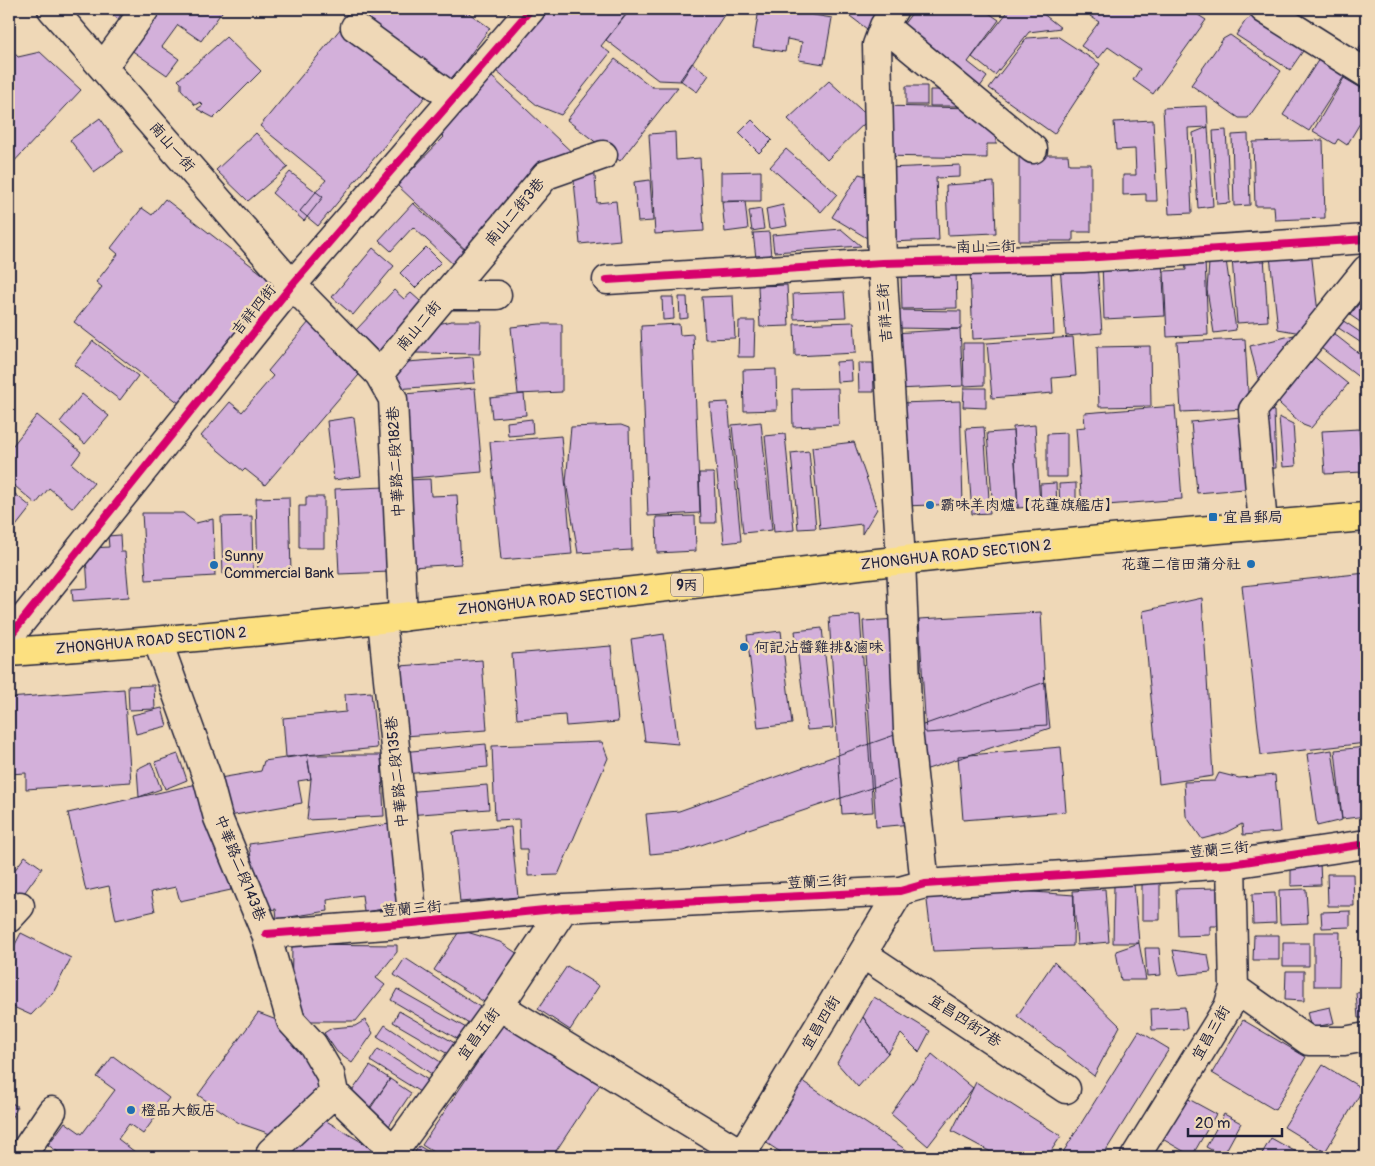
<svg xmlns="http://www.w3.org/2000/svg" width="1375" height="1166" font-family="Pangolin,'LXGW WenKai TC',sans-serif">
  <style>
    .building { fill: #d3b0da; stroke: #22223b }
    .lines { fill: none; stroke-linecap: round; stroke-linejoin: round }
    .minor-casing { stroke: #22223b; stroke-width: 31 }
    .major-casing { stroke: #22223b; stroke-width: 31 }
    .minor { stroke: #efd8b7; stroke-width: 28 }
    .major { stroke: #fce080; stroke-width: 28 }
    .cycleway-casing { stroke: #efd8b7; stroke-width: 11 }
    .cycleway { stroke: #d6006c; stroke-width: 8 }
    .poi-dot { fill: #1f6fb2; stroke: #efd8b7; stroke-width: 2 }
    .labels { text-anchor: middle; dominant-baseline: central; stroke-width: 5; stroke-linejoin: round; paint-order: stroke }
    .shield { fill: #efd8b7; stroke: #605960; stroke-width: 1 }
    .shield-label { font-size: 14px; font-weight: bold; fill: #22223b }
    .street-label { font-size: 15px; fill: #22223b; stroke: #efd8b7 }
    .poi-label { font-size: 15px; fill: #22223b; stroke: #efd8b7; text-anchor: start }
  </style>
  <rect width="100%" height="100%" fill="#efd8b7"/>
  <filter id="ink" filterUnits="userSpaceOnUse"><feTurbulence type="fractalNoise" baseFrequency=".02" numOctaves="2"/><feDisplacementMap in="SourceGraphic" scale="10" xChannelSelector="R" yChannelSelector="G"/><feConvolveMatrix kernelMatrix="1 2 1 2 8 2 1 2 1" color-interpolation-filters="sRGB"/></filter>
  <g filter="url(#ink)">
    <path class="building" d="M104,9H125L118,19Z
      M150,9H224L201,41L178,25L162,47L179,59L167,75L124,45Z
      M372,9H463L490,28L449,83L362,21Z
      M539,9H630L601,46L610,53L561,115L538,106L490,66Z
      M631,9H714L724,15L681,81L658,80L606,40Z
      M759,9H777L832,18L824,64L799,60L802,42L787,39L785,52L753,47Z
      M849,9H882L867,29L846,13Z
      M915,9H983L999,20L968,62L987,77L977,91L897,33Z
      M1010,9H1037L1061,28L1029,32L995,75L972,57Z
      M1096,9H1189L1206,20L1153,94L1133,80L1140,69L1108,47L1099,58L1081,46L1099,22L1090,16Z
      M1255,15L1305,48L1290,70L1236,35L1246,20Z
      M341,28L425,97L318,226L300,211L326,180L260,126Z
      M1230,35L1281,71L1248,118H1239L1191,85L1223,39Z
      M1057,36L1100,64L1054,134L989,88L1027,38Z
      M226,37L261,71L214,118L197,109L203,105L200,102L195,105L181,89V83L178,80Z
      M1366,37V54L1359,49Z
      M9,47L18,57L40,52L81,90L9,167Z
      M615,59L652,87H678L620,161L567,120Z
      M1319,59L1345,75L1309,131L1283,115Z
      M692,63L709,75L697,92L680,80Z
      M490,75L579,159L470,254L397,185L444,137L437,130Z
      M1344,78L1366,91V113L1347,145L1338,139L1335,144L1313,131Z
      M829,81L870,118L827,160L788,119Z
      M906,86H927V105H906Z
      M930,90H946L968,106H930Z
      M881,106L974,108L997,121L996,144H987V158L880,156Z
      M1207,106L1208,127L1188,128L1192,213L1169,214L1163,108Z
      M100,118L123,151L94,172L70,140Z
      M752,120L772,140L759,153L739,133Z
      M1153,120L1157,201H1146V194L1123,195V175H1136L1135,149L1116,150L1114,122Z
      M1208,127L1213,206L1198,208L1193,133Z
      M1226,130L1230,203L1217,204L1213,131Z
      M675,132L676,160L700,158L704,231L655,234L649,134Z
      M256,133L288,167L248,201L216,170Z
      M1248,134L1250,205L1234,206L1232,135Z
      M1323,140L1325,218L1275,220L1274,206H1255L1253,142Z
      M786,149L837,194L821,212L770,167Z
      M1019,155H1068L1069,164H1091V232H1073V241H1019Z
      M594,163L597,203L616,201L620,240L580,244L573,170Z
      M960,165V177L936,178L939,240L890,242L887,168Z
      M761,171V201H721V172Z
      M290,172L323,197L304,221L272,193Z
      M859,174L870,177L867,238L832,217Z
      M650,180L653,221L638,222L634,182Z
      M994,182L996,233L948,235L946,185Z
      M165,199L274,283L179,403L74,322L102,287L96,282L118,254L111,248L142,208L152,215Z
      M745,201L748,229L725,232L722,202Z
      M413,203L468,253L456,267L413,227L391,251L379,240Z
      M783,205L787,226L769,229L766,209Z
      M761,209L764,229L752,231L749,211Z
      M841,229L861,246L774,252L772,235Z
      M769,232L771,257L756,258L753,233Z
      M426,247L441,262L415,288L400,273Z
      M373,248L394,266L353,315L332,297Z
      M1311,251L1319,322L1307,334L1278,329L1270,256Z
      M1264,256L1268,321L1237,323L1232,258Z
      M1162,260L1165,316L1104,319L1102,262Z
      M1205,260L1208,335L1167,337L1164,271L1186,270L1185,261Z
      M1226,260L1236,330L1214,333L1207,290L1209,263Z
      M1097,264L1102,333L1066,336L1060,267Z
      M1051,266L1054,334L973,339L970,270Z
      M956,270L957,308L902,309L901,272Z
      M787,285L789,326L760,327L758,286Z
      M394,290L404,299L411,293L428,308L382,355L356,330Z
      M844,292L846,317L794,319L793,294Z
      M733,296L735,338L705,339L702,297Z
      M662,297H673L674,319L663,320Z
      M679,297H687L688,318L680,319Z
      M1362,300L1366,304V326L1350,315Z
      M896,310L961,311V329L896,328Z
      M1339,318L1366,336V346L1334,325Z
      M451,321H481L480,354L416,353V329Z
      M739,321H755L754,357H738Z
      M309,322L364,369L265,485L245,469L243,471L201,436L230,402L242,412L273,376L268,371Z
      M854,322L856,353L795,356L794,324Z
      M540,324H562V392L518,394L511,327Z
      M679,324L680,335L693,334L700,513L648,516L641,326Z
      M1324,326L1366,359L1365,382L1312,341Z
      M960,329L963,386L897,389L893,333Z
      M1294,335L1301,346L1259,383L1250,346Z
      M1073,337L1076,376L1052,378L1053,393L992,398L987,343Z
      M1245,339L1249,409L1181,412L1177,342Z
      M93,341L138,376L120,400L74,365Z
      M963,343H984V385L964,386Z
      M1150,346L1151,406L1099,407L1097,347Z
      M1312,355L1348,384L1311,428L1303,425L1269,394Z
      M473,357L475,383L396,389L394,363Z
      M851,361L852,381L837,382L836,362Z
      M858,363H873L874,392H859Z
      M776,369L777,410L744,411L743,370Z
      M475,388L482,472L411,478L404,394Z
      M838,388L839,425L793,427L792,389Z
      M964,388H986V408L963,407Z
      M82,394L109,416L85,444L60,422Z
      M524,394L526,415L492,418L490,398Z
      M960,401L963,504L902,506L899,403Z
      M728,402L741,541L724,543L710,403Z
      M1175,406L1182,499L1082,507L1076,428L1085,427L1084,413Z
      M1256,406L1274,411L1276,468L1259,469Z
      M37,415L81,452L72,464L94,483L73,508L49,488L36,504L9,481V458L11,456L9,450Z
      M1250,416L1256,488L1197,493L1191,422Z
      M354,417L361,476L334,480L327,421Z
      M1279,417L1293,424L1296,466L1283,467Z
      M532,419L533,434L508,436L507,422Z
      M761,422L772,530L743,533L732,425Z
      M621,425L629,428L632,550L578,553L566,482L571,427Z
      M1035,425L1040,506L1018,508L1013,427Z
      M984,427L990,513L972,514L966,428Z
      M1359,429L1362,472L1325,474L1322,431Z
      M1013,431L1018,508L993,510L987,433Z
      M1067,433V477H1047V434Z
      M785,434L794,530L774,532L765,436Z
      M561,436L572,554L501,560L490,442Z
      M854,442L877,509L862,534V524L820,529L812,447Z
      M809,451L816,528L798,529L791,453Z
      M699,473H714L716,523H701Z
      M430,479L431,496L457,495L461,564L411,567L406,480Z
      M1056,483L1057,510H1041L1040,484Z
      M1076,483V508H1060L1059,484Z
      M386,487L390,572L339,574L335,489Z
      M9,489L31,507L9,535Z
      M289,497L291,573L258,574L256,498Z
      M306,497H324V548H299V506H306Z
      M142,513H183L196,523L213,519L215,576L146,580Z
      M252,516L253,573L223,574L221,517Z
      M695,516L696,551L657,553L656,517Z
      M120,535L121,552H125L129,597L73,601L72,589L88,588L86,557H92L91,548L109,547L108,536Z
      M1366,573V743L1261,755L1242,586Z
      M1202,598L1213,776L1159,784L1143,611Z
      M1041,612L1047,725L926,733L919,619Z
      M860,615L873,812L842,814L829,617Z
      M899,619L913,824L876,827L863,621Z
      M822,628L833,728L807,730L795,631Z
      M781,631L792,724L758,728L747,635Z
      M664,634L678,744L645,741L631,639Z
      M611,646L618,722L566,726L565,715L517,719L512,654Z
      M482,660L487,730L405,736L400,666Z
      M1045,682L1050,728L683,851L650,854L646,814L679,811Z
      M154,685L155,709L129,710L128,686Z
      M124,689L131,782L26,789V773L9,774V698Z
      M371,692L377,748L286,757L283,718L346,712L345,694Z
      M162,708L167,726L136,734L132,715Z
      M602,742L608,758L558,875L528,876L527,849H520L519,819L495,820L492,746Z
      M486,744L488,767L404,774L401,752Z
      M1061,747L1066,812L963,820L958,756Z
      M1366,747V816L1342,819L1335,750Z
      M1332,750L1342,820L1317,826L1307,754Z
      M178,754L187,780L165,789L155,762Z
      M307,755H381L384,816L307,820L311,779Z
      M307,755L311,779L298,781L302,803L218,818L208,780L261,771L264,761Z
      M151,762L161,789L139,797L137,769Z
      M1219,773L1239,778L1275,775L1280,832L1243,835L1242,824L1225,833L1202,839L1186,816L1184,782L1215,781Z
      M206,782L231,890L180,901L176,887L151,892L155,911L116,920L109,886L86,891L68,813Z
      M487,785L489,809L407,815L405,792Z
      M397,823L409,905L364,912L362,895L327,900L328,911L277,919L276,909L259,912L249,844Z
      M511,827L518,897L460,902L453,832Z
      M1361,853H1366V934H1365Z
      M25,856L42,868L15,906L9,901V878Z
      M1320,863L1321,885L1291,886V864Z
      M1327,874H1353L1354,906H1328Z
      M1142,881H1160V920H1142Z
      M925,884L1074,895L1073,946L933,951Z
      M1134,884L1139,943H1113L1114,885Z
      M1217,888L1218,926H1210V935L1178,936L1176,889Z
      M1105,889L1109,942L1077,945L1073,891Z
      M1306,889L1308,923L1280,924L1279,890Z
      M1275,893L1276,923L1253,924L1252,894Z
      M1350,911V927L1322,928L1321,912Z
      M460,930L500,942L521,956L489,1005L434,970Z
      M1314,932H1340L1339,986H1314Z
      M21,933L71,958L54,991L31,1015L9,1005V956Z
      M1254,935H1279V960H1253Z
      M1139,943L1146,980H1121L1116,951Z
      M1283,943H1309V966H1283Z
      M292,944L397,945V952L376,978L385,985L356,1021H291Z
      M1145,948H1159L1161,975L1147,976Z
      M1173,950L1208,955L1211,972L1179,975Z
      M405,958L483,1009L472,1026L394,975Z
      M1054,962L1120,1026L1094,1076L1017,1016Z
      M567,966L599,986L570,1030L538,1009Z
      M1286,971H1304V1001L1285,1000Z
      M397,989L468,1029L461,1041L391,1000Z
      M1366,992V1018H1358L1356,993Z
      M874,997L930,1031L919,1052L901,1034L888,1053L863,1017Z
      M1185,1007L1187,1029L1152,1030L1151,1009Z
      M1330,1007L1334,1023L1311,1028L1307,1012Z
      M399,1011L460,1046L453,1057L393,1022Z
      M258,1013L279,1021L330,1074L276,1136L239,1123L198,1095Z
      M508,1017L603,1080L552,1157H441L422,1145Z
      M863,1017L888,1053L858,1087L837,1063Z
      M365,1020L373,1033L352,1063L337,1052L324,1033L332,1028L355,1026Z
      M1243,1020L1306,1057L1275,1110L1212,1073Z
      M385,1025L445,1065L436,1077L377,1037Z
      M1139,1031L1169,1049L1102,1157H1060Z
      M378,1049L433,1083L425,1095L370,1061Z
      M932,1054L973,1088L928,1146L891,1114Z
      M113,1056L169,1098L143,1134L129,1124L118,1139L135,1152L132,1157H65L48,1145L65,1122L82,1134L115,1090L97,1077Z
      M1323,1065L1363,1089L1325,1152L1284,1127Z
      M370,1066L390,1079L365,1114L345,1101Z
      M390,1079L411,1093L387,1129L366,1115Z
      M802,1081L917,1157H788L762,1140Z
      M976,1082L1061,1136L1047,1157H1000L952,1131Z
      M1183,1096L1216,1114L1192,1156L1159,1137Z
      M9,1101L18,1107L9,1121Z
      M1224,1114L1241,1123L1223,1156L1206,1147Z
      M323,1119L375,1150L370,1157H277Z
      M1271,1138L1305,1157H1260Z
      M419,1146L437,1157H412Z"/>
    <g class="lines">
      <defs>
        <path id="minor" d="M52,9L292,285L379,374L393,399L403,617
          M894,9L884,26L877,45L882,263L901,560L908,730L925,884
          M1264,9L1366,73
          M884,26L1033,149
          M355,27L454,99
          M103,67L145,9
          M607,280L882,263L1083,258L1366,239
          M445,295L546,175L603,155
          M379,374L445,295H497
          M1263,525L1253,410L1366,270
          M382,620L413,923
          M9,637L292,285L531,9
          M158,642L208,780L218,818L266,934L291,1021L313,1045L330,1074L334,1093L394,1151
          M9,918L20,906
          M266,934L413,923L564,908L900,891L925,884L1231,864L1366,844
          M863,954L1066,1089
          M1234,988L1309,1041H1344L1366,1037
          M499,1006L747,1157
          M271,1152L334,1093
          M742,1154L900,891
          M21,1157L52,1111
          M390,1157L499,1006L564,908
          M1135,1157L1228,1007L1234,988L1231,864"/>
        <path id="major" d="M9,652C305,632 600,594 895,561C1052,544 1209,529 1366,517"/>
      </defs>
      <use href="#minor" class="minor-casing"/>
      <use href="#major" class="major-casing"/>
      <use href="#minor" class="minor"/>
      <use href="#major" class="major"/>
      <defs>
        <path id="cycleway" d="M607,280L882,263L1083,258L1366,239
          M9,637L292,285L531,9
          M266,934L413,923L564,908L900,891L925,884L1231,864L1366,844"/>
      </defs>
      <use href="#cycleway" class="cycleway-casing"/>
      <use href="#cycleway" class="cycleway"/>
    </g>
  </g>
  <g class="poi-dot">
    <circle cx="930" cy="505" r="5"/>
    <rect x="1208" y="512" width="10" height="10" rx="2.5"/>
    <circle cx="1251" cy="564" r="5"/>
    <circle cx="214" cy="565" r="5"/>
    <circle cx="744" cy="647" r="5"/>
    <circle cx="131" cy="1110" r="5"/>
  </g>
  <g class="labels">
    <rect class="shield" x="671" y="573.5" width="32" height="23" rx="4"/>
    <g class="shield-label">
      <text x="687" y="585">9丙</text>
    </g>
    <g class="street-label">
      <text transform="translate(172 147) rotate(49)">南山一街</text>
      <text transform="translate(515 212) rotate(-50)">南山二街3巷</text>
      <text transform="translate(986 247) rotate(-1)">南山二街</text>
      <text transform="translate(254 310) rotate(-51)">吉祥四街</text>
      <text transform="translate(885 313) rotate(-94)">吉祥三街</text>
      <text transform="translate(419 326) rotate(-50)">南山二街</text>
      <text transform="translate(396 462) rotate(-93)">中華路二段182巷</text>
      <text transform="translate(956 555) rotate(-6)">ZHONGHUA ROAD SECTION 2</text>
      <text transform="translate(553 600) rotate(-6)">ZHONGHUA ROAD SECTION 2</text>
      <text transform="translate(151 641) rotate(-5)">ZHONGHUA ROAD SECTION 2</text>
      <text transform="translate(397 772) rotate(-96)">中華路二段135巷</text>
      <text transform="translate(1219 850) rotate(-6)">荳蘭三街</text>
      <text transform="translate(240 868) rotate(68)">中華路二段143巷</text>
      <text transform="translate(817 882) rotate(-3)">荳蘭三街</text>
      <text transform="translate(412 909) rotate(-5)">荳蘭三街</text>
      <text transform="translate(965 1021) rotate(33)">宜昌四街7巷</text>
      <text transform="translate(821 1023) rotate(-59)">宜昌四街</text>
      <text transform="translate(1211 1033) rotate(-60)">宜昌三街</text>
      <text transform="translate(479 1034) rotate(-54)">宜昌五街</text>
    </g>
    <g class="poi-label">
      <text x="940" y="505">霸味羊肉爐【花蓮旗艦店】</text>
      <text x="1223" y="517">宜昌郵局</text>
      <text x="224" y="556">Sunny<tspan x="224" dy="17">Commercial Bank</tspan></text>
      <text x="1241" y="564" text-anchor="end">花蓮二信田蒲分社</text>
      <text x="754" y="647">何記沾醬雞排&amp;滷味</text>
      <text x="141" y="1110">橙品大飯店</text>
    </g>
  </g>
  <rect width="1375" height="1166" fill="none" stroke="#efd8b7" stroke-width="30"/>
  <rect x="15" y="15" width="1345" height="1136" fill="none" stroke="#22223b" stroke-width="2" filter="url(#ink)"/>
  <path d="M1188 1128v8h94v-8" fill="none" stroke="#22223b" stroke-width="2.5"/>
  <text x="1195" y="1128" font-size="15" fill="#22223b" stroke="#efd8b7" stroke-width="4" paint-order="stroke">20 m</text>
</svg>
